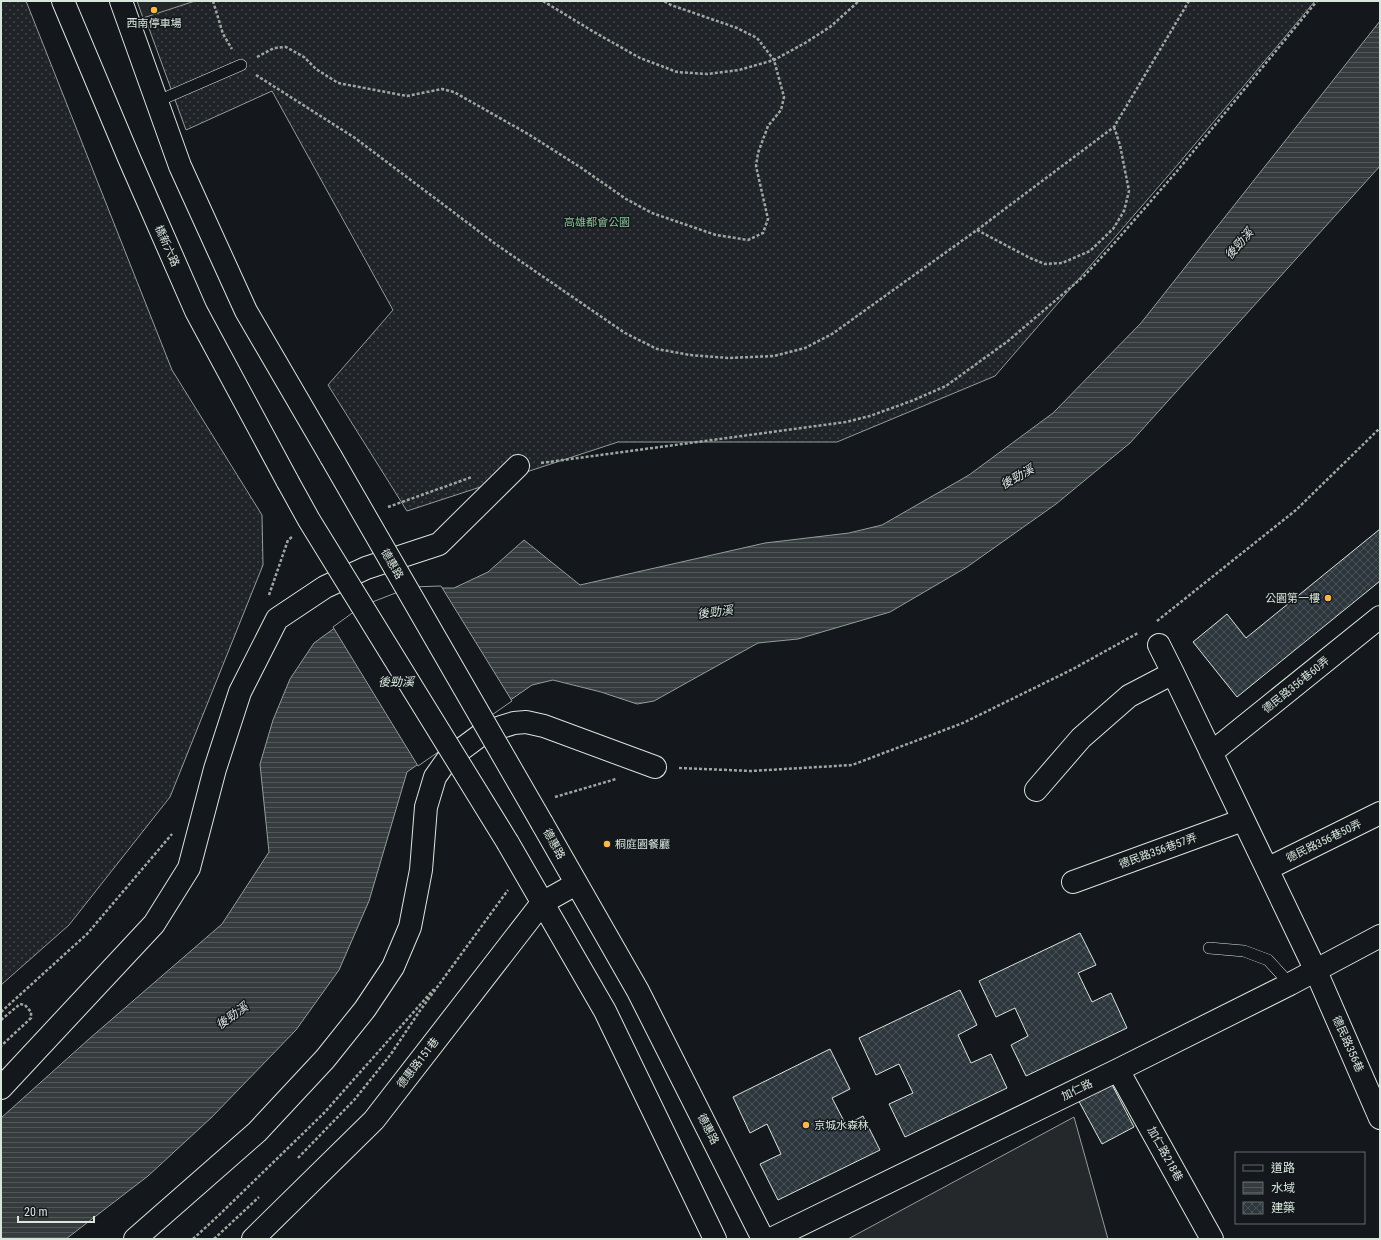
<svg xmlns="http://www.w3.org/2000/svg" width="1381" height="1240" font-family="'Roboto Condensed','Noto Sans TC',sans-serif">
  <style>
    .grass { fill: url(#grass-dots); stroke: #939e99 }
    .parking { fill: #24282b; stroke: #939e99 }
    .water { fill: url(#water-rules); stroke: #939e99 }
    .pier { fill: #14181c; stroke: #939e99 }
    .building { fill: url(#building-cross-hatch); stroke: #d8e6dc }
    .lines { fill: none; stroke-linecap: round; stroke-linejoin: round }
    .service-casing { stroke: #d8e6dc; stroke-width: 12 }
    .minor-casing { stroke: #d8e6dc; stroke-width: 24 }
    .tertiary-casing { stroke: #d8e6dc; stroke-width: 24 }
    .path { stroke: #9da8a2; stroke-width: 2.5; stroke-dasharray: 3 2; stroke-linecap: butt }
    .service { stroke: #14181c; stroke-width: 11 }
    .minor { stroke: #14181c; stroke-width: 22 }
    .tertiary { stroke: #14181c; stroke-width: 22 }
    .tertiary-bridge-casing { stroke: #d8e6dc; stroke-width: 24; stroke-linecap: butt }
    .tertiary-bridge { stroke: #14181c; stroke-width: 22 }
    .poi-dot { fill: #ffb74d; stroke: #14181c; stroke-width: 1.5 }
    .labels { text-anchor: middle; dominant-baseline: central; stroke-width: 3; stroke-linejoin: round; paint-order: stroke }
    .poi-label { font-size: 11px; fill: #d8e6dc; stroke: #14181c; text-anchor: start }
    .park-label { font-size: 11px; fill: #8ac095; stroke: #14181c }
    .street-label { font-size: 11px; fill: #d8e6dc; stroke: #14181c }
    .water-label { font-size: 12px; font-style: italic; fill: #d8e6dc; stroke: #14181c }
  </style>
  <defs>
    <pattern id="grass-dots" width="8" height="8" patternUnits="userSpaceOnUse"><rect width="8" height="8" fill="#202428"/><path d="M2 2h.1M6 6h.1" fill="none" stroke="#404447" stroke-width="1.8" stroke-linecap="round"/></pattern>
    <pattern id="water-rules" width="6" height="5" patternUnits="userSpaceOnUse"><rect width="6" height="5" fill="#363b3e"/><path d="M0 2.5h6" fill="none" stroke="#525759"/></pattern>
    <pattern id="building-cross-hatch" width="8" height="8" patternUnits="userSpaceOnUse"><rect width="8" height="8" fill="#2c363c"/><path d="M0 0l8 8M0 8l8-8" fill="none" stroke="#4a5358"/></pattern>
  </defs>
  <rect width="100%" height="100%" fill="#14181c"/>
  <path class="grass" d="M1,1H26L172,370L262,515L263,565L170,797L69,925L1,985Z
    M139,1H1315L1180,162L995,376L837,442H618L407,511L328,385L393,310L272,91L186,130Z"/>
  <path class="parking" d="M137,1H195L143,18Z
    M1074,1117L1108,1239H848Z"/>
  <path class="water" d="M1380,21V166L1130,443L1056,504L967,567L890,612L798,639L758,643L654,701L637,704L601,692L553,680L532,685L407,772L369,901L339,970L296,1030L212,1117L148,1176L66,1239H1V1118L89,1039L222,924L269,852L260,764L273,720L290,679L314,643L362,608L412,588H454L488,572L524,540L580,585L765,543L849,533L882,525L969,475L1053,413L1141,323Z"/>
  <path class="pier" d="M441,586L512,701L418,766L333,627L362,606L411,587Z"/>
  <path class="building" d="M1380,529V581L1237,697L1193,642L1227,614L1246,638Z
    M1080,933L1096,965L1078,973L1092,1002L1111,993L1127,1028L1026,1076L1011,1045L1028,1036L1015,1008L996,1017L979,981Z
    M960,990L977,1025L958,1035L971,1063L991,1054L1007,1088L905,1137L889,1104L913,1093L899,1064L876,1075L859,1038Z
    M830,1049L850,1089L832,1098L846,1125L863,1116L880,1150L778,1200L760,1164L781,1154L767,1124L750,1133L733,1097Z
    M1108,1077L1134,1127L1102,1144L1075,1094Z"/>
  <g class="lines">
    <defs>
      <path id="service" d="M158,101L241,65
        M1209,948L1244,951L1268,960L1290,984"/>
      <path id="minor" d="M63,1L129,158L196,311L288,482
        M121,1L180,166L246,311L331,457
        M1159,645L1173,673L1315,969L1380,1118
        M1211,753L1380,617
        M1036,790L1081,738L1129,696L1173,673
        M1267,869L1380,813
        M1073,882L1243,820
        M1118,1070L1212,1239
        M1,1088L154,924L189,868L215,769L240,692L277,619L325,587L366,568L439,544L518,466
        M135,1239L257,1132L325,1059L365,1009L393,967L410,927L421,870L426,807L435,777L447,760L482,734L501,727L514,723L526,722L544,726L655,767
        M253,1239L374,1120L542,903L576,884
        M771,1239L1118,1070L1290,984L1380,936"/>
      <path id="tertiary" d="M542,823L638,991L763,1239
        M508,843L605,1011L715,1239"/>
    </defs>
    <use href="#service" class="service-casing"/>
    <use href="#minor" class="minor-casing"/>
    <use href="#tertiary" class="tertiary-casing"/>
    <path class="path" d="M213,1L223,34L232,49
      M543,1L594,32L640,58L677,72L707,74L739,70L774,60L805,43L830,27L859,1
      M257,57L274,48L286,47L304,57L316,69L338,83L407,96L442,89L454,92L528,134L580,167L626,199L652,213L716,235L748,240L763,233L768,219L756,166L758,153L768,126L781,110L784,97L774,60L757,38L737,28L671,5L664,1
      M256,75L355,138L497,245L625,333L657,349L690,355L728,358L774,356L805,348L832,334L977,230L1114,127L1189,1
      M977,230L1030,258L1045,264L1062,263L1090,251L1113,229L1124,211L1129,191L1120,145L1114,127
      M541,463L846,422L870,416L914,400L946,386L1008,341L1084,276L1110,248L1178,170L1317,1
      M388,507L472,477
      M269,595L288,540L292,537
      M1157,621L1296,510L1380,428
      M679,768L751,771L852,765L963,723L1073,669L1138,633
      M555,797L616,779
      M1,1012L87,934L172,834
      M1,1020L20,1004L25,1005L31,1012V1018L1,1046
      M298,1158L355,1099L391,1054L419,1012L508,890
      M193,1239L218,1216L324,1113L434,989
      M214,1239L259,1197"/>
    <use href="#service" class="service"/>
    <use href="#minor" class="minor"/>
    <use href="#tertiary" class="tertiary"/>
    <defs>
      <path id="tertiary-bridge" d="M331,457L542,823
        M288,482L309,520L508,843"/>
    </defs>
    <use href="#tertiary-bridge" class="tertiary-bridge-casing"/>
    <use href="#tertiary-bridge" class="tertiary-bridge"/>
  </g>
  <g class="poi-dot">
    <circle cx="154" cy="10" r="4"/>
    <circle cx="1328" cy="598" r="4"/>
    <circle cx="607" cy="844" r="4"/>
    <circle cx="806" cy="1125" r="4"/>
  </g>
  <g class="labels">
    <g class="poi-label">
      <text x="154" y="23" text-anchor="middle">西南停車場</text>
      <text x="1320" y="598" text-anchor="end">公園第一樓</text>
      <text x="615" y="844">桐庭園餐廳</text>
      <text x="814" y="1125">京城水森林</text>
    </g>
    <g class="park-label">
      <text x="597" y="222">高雄都會公園</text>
    </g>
    <g class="street-label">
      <text transform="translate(167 246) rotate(66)">橋新六路</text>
      <text transform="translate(392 564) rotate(60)">德惠路</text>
      <text transform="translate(1296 685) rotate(-39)">德民路356巷60弄</text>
      <text transform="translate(1324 841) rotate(-26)">德民路356巷50弄</text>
      <text transform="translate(554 844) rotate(61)">德惠路</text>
      <text transform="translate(1158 851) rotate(-20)">德民路356巷57弄</text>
      <text transform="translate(1348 1044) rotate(66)">德民路356巷</text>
      <text transform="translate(418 1063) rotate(-52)">德惠路151巷</text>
      <text transform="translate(1077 1090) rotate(-26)">加仁路</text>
      <text transform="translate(708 1129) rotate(63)">德惠路</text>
      <text transform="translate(1165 1154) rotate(61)">加仁路218巷</text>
    </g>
    <g class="water-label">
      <text transform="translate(1239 244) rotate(-49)">後勁溪</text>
      <text transform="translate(1017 477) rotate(-29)">後勁溪</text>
      <text transform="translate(715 612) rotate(-7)">後勁溪</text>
      <text x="396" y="682">後勁溪</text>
      <text transform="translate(232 1016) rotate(-36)">後勁溪</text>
    </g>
  </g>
  <rect width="1381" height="1240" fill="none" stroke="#d8e6dc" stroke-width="4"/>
  <rect x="1235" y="1152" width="130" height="72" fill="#14181c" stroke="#626a69"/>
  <rect x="1243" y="1165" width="20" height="6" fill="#14181c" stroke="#626a69"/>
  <text x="1271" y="1172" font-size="12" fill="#d8e6dc">道路</text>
  <rect x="1243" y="1182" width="20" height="12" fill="url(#water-rules)" stroke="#626a69"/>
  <text x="1271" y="1192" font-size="12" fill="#d8e6dc">水域</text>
  <rect x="1243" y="1202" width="20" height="12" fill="url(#building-cross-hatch)" stroke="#626a69"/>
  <text x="1271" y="1212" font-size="12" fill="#d8e6dc">建築</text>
  <path d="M18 1216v6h76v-6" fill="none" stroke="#d8e6dc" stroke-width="2"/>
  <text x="24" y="1216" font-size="12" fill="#d8e6dc" stroke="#14181c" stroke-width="3" paint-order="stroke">20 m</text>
</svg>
